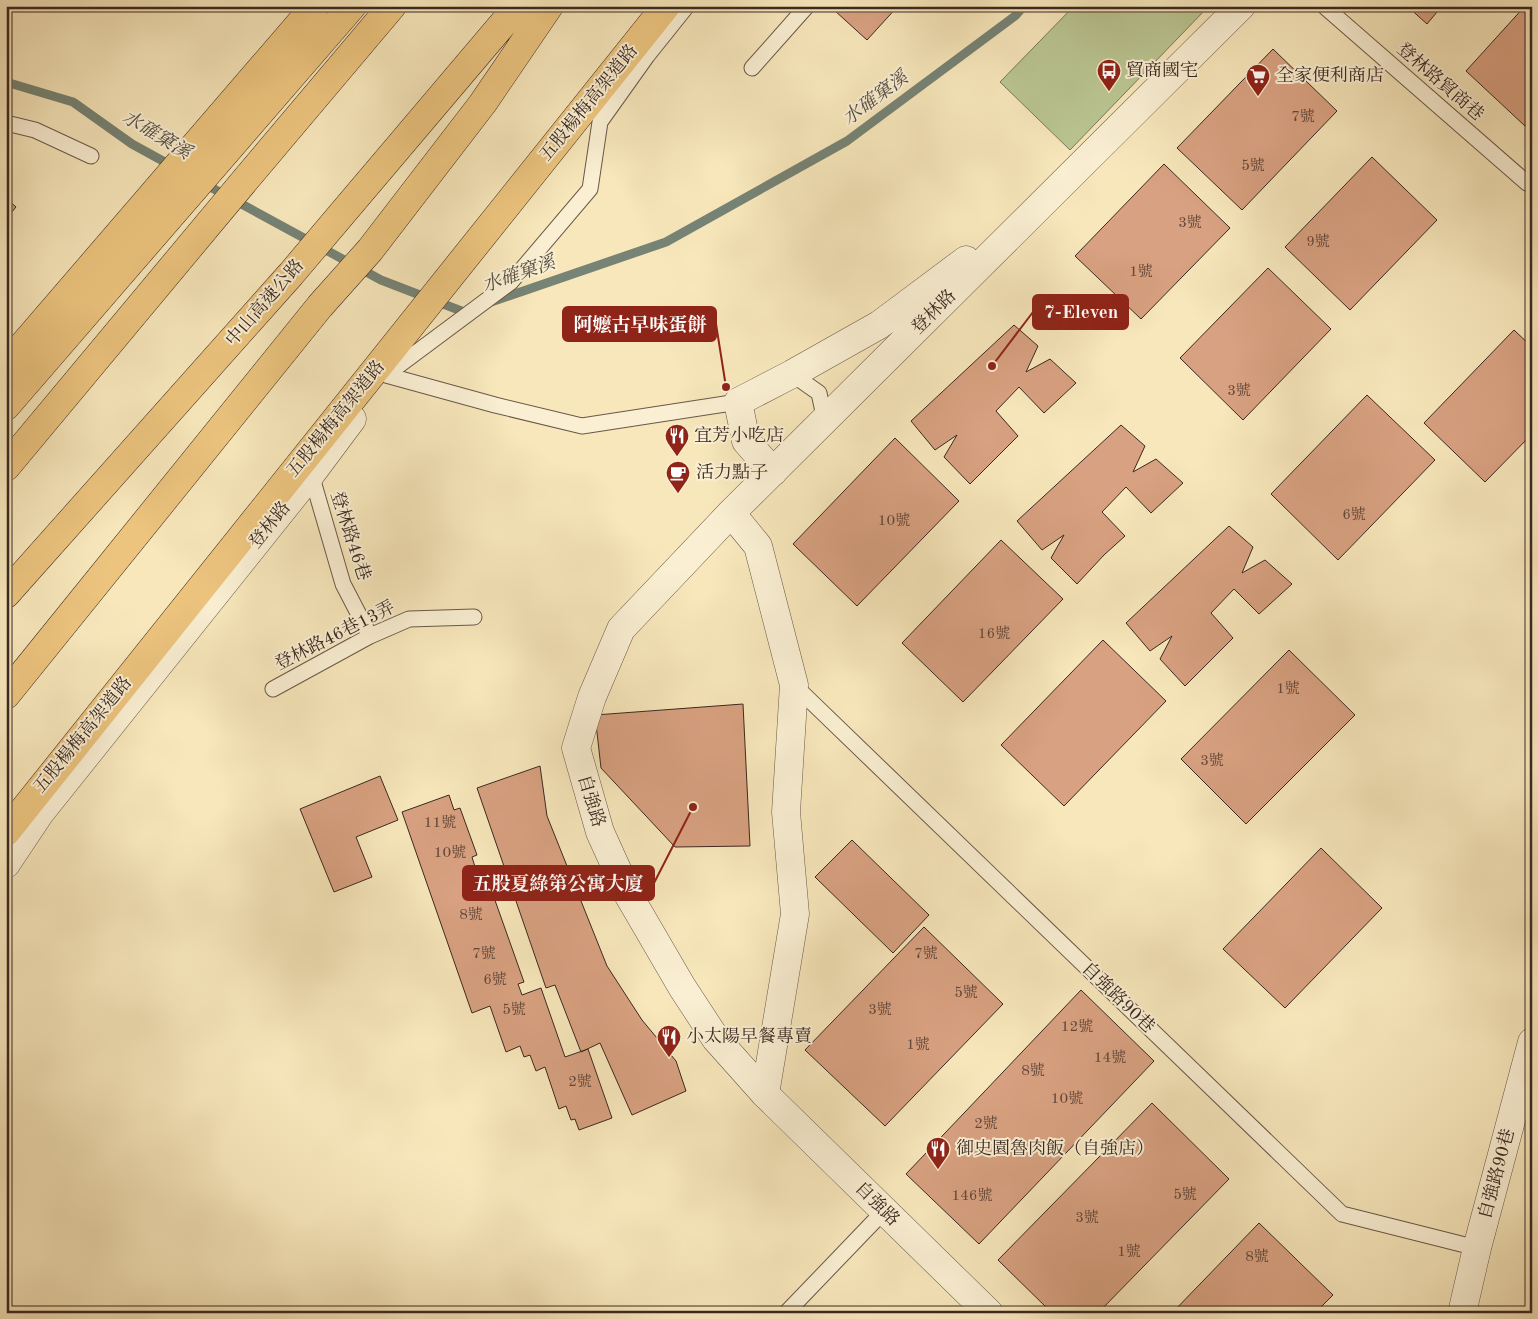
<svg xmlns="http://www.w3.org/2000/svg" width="1538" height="1319" font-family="'Old Standard TT','Noto Serif TC',serif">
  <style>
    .green { fill: #bac692; stroke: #7a775a }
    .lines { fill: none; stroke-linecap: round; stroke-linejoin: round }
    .stream { stroke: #768375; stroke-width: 9 }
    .building { fill: #d8a181; stroke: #3b2821 }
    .service-casing { stroke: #6a5848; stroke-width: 17 }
    .minor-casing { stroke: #6a5848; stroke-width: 29 }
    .tertiary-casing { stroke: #6a5848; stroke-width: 29 }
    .motorway-casing { stroke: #3b2821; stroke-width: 29 }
    .service { stroke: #faefd3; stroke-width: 15 }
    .minor { stroke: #faefd3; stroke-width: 28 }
    .tertiary { stroke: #faefd3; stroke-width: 28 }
    .motorway { stroke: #ecc47e; stroke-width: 28 }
    .labels { text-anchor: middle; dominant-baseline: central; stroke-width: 4; stroke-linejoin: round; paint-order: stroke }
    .number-label { font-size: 15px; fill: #624639 }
    .poi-label { font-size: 18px; fill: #3b2821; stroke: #faefd3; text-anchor: start }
    .street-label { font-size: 18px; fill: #3b2821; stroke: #faefd3 }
    .water-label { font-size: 19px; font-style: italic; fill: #544e44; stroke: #faefd3 }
    .leader { fill: none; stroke: #8f2418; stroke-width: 2 }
    .callout-dot { fill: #8f2418; stroke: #faefd3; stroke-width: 2 }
    .callout { fill: #8f2418; stroke: #8f2418; stroke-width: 2 }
    .callout-label { font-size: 19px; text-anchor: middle; font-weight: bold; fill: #fff }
  </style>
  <rect width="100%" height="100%" fill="#f7e7bb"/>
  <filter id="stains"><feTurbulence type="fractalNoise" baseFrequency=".004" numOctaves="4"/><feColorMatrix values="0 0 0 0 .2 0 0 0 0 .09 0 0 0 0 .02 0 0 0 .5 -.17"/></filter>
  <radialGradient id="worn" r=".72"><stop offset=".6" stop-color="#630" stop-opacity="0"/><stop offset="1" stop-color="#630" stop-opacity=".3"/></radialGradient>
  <path class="green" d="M1074,6H1201L1205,10L1070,150L1000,82Z"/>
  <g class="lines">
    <path class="stream" d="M6,82L73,102L132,144L172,166
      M203,183L381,280L464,312L472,309
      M491,302L666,242L847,141L1015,16L1024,6"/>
  </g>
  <path class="building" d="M838,6H898L867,40L834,10Z
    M1407,6H1442L1427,24Z
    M1525,6H1532V118L1525,126L1466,71Z
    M1273,49L1337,111L1242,210L1177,148Z
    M1372,157L1437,220L1350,310L1285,247Z
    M1164,164L1230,228L1141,319L1075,256Z
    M6,198L16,207L6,219Z
    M1268,268L1331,329L1243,420L1180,358Z
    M1014,325L1038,346L1026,372L1050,359L1076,383L1044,413L1019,387L996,411L1018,436L970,484L944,457L957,435L935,450L911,421Z
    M1514,330L1532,347V434L1485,482L1424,423Z
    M1367,395L1435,460L1338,560L1271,494Z
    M1121,425L1145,446L1133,472L1156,459L1183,483L1151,513L1126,487L1102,512L1125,536L1104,555L1077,584L1051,558L1064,535L1042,550L1017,521Z
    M895,438L959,501L857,606L793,544Z
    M1229,526L1253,547L1242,573L1265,560L1292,584L1259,614L1234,589L1211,613L1233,638L1185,686L1160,659L1172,636L1150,651L1126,623Z
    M1001,540L1063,599L963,702L902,643Z
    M1103,640L1166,701L1064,806L1001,745Z
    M1289,650L1355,715L1246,824L1181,759Z
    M743,704L750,846L675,847L601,768L595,715Z
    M540,766L547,816L607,966L642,1020L676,1061L686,1091L632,1115L600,1043L581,1052L555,985L546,988L477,788Z
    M380,776L398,820L356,837L372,877L334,892L300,809Z
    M449,795L454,810L460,808L477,855L472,857L478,877L486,875L524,982L518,984L522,995L541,988L565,1057L588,1049L612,1118L579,1130L575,1119L571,1120L566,1106L559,1109L545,1067L536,1071L530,1055L524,1057L520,1046L506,1052L490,1006L472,1013L402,812Z
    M852,840L929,915L893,953L815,877Z
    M1321,848L1382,908L1285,1008L1223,949Z
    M924,927L1003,1004L885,1126L805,1050Z
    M1081,990L1154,1061L979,1244L906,1174Z
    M1152,1103L1229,1179L1098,1313H1052L998,1260Z
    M1259,1223L1333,1295L1315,1313H1172Z"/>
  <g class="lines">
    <defs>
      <path id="service" d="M1324,6L1527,183H1532
        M752,68L807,6
        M6,123L35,130L91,156
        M792,374L819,393L825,421
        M386,375L511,282L590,189L600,122L647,56L687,6
        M386,375L495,405L582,426L738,402
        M311,474L343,584L370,636
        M794,685L1342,1214L1477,1248
        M273,689L370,636L409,619L474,617
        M786,1313L884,1211"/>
      <path id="minor" d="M731,513L758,546L794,685L786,812L795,914L765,1094
        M6,864L40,813L311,474L352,419
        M1462,1313L1477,1248L1532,1042"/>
      <path id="tertiary" d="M773,472L746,441L738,402L792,374L879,325L966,260
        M989,1313L765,1094L716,1039L682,987L629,896L600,832L576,748L592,697L621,629L731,513L1241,6"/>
      <path id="motorway" d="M6,365L315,6
        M6,406L352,6
        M6,467L246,179L392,6
        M6,594L291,274L518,6
        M6,695L320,306L370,250L483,103L549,6
        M6,832L666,6"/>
    </defs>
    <use href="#service" class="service-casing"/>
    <use href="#minor" class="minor-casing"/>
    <use href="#tertiary" class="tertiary-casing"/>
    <use href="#motorway" class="motorway-casing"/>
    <use href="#service" class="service"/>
    <use href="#minor" class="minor"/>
    <use href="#tertiary" class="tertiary"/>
    <use href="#motorway" class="motorway"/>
  </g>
  <defs>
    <symbol id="bus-pin" viewBox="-11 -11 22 30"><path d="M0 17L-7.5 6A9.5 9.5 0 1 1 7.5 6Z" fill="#8f2418" stroke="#faefd3"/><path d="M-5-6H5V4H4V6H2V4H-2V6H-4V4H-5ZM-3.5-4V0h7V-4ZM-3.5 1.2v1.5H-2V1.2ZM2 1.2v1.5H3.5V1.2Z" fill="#fff"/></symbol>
    <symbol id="supermarket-pin" viewBox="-11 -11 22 30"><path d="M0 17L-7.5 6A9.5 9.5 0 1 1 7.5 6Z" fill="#8f2418" stroke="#faefd3"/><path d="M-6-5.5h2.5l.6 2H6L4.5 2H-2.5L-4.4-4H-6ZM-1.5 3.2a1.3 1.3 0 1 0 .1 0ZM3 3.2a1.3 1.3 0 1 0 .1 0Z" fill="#fff"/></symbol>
    <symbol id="restaurant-pin" viewBox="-11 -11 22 30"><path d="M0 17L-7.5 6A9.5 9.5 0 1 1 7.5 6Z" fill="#8f2418" stroke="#faefd3"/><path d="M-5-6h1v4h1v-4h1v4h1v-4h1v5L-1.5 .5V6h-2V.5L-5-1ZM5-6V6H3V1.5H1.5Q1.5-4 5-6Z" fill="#fff"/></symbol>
    <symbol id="cafe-pin" viewBox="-11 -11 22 30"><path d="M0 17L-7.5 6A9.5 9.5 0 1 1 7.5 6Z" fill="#8f2418" stroke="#faefd3"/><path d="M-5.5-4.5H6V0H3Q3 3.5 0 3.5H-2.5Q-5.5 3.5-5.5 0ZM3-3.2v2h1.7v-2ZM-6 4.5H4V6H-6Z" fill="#fff"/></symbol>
  </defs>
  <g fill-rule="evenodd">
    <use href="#bus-pin" x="1095" y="57" width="28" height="38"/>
    <use href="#supermarket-pin" x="1244" y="62" width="28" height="38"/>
    <use href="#restaurant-pin" x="663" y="422" width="28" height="38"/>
    <use href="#cafe-pin" x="664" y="459" width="28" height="38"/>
    <use href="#restaurant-pin" x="655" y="1023" width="28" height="38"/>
    <use href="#restaurant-pin" x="924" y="1135" width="28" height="38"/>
  </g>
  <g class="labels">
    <g class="number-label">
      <text x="1303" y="117">7號</text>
      <text x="1253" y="166">5號</text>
      <text x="1190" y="223">3號</text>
      <text x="1318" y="242">9號</text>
      <text x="1141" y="272">1號</text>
      <text x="1239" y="391">3號</text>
      <text x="1354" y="515">6號</text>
      <text x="894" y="521">10號</text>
      <text x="994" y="634">16號</text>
      <text x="1288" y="689">1號</text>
      <text x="1212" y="761">3號</text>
      <text x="440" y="823">11號</text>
      <text x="450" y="853">10號</text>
      <text x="471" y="915">8號</text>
      <text x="484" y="954">7號</text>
      <text x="926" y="954">7號</text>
      <text x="495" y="980">6號</text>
      <text x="966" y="993">5號</text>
      <text x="514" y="1010">5號</text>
      <text x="880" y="1010">3號</text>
      <text x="1077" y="1027">12號</text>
      <text x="918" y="1045">1號</text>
      <text x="1110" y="1058">14號</text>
      <text x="1033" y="1071">8號</text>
      <text x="580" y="1082">2號</text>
      <text x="1067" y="1099">10號</text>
      <text x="986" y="1124">2號</text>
      <text x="1185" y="1195">5號</text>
      <text x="972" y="1196">146號</text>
      <text x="1087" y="1218">3號</text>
      <text x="1129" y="1252">1號</text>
      <text x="1257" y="1257">8號</text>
    </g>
    <g class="poi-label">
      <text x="1126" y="71">貿商國宅</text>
      <text x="1276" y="76">全家便利商店</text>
      <text x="694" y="436">宜芳小吃店</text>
      <text x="696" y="473">活力點子</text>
      <text x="686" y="1037">小太陽早餐專賣</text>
      <text x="956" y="1149">御史園魯肉飯（自強店）</text>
    </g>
    <g class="street-label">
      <text transform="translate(1440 82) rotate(41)">登林路貿商巷</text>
      <text transform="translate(589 103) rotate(-51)">五股楊梅高架道路</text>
      <text transform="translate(265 303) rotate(-49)">中山高速公路</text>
      <text transform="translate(934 312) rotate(-45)">登林路</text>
      <text transform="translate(336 419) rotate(-51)">五股楊梅高架道路</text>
      <text transform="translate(270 525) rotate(-51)">登林路</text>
      <text transform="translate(350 536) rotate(72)">登林路46巷</text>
      <text transform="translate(335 636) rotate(-27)">登林路46巷13弄</text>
      <text transform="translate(83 735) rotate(-51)">五股楊梅高架道路</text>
      <text transform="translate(591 801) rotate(73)">自強路</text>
      <text transform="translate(1118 998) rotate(44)">自強路90巷</text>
      <text transform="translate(1497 1174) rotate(-75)">自強路90巷</text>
      <text transform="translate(877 1204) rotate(45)">自強路</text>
    </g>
    <g class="water-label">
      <text transform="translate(876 99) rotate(-37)">水確窠溪</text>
      <text transform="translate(156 136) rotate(31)">水確窠溪</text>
      <text transform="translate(519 275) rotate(-19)">水確窠溪</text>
    </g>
  </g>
  <path class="leader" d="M992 366L1033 312M726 387L716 324M693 807L654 883"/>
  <g class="callout-dot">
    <circle cx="992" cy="366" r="5"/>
    <circle cx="726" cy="387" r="5"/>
    <circle cx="693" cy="807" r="5"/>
  </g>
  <g class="callout">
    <rect x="1033" y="295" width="95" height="34" rx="5"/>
    <rect x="563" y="307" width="153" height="34" rx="5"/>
    <rect x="463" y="866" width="191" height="34" rx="5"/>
  </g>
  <g class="callout-label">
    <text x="1081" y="318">7-Eleven</text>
    <text x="640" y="331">阿嬤古早味蛋餅</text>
    <text x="558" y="890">五股夏綠第公寓大廈</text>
  </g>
  <rect width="1538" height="1319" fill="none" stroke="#f7e7bb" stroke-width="25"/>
  <rect x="8" y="8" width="1523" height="1304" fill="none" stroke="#3b2821" stroke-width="2.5"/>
  <rect x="12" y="12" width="1513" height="1294" fill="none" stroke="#3b2821"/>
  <rect width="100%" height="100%" filter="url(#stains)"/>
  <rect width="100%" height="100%" fill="url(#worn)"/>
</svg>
